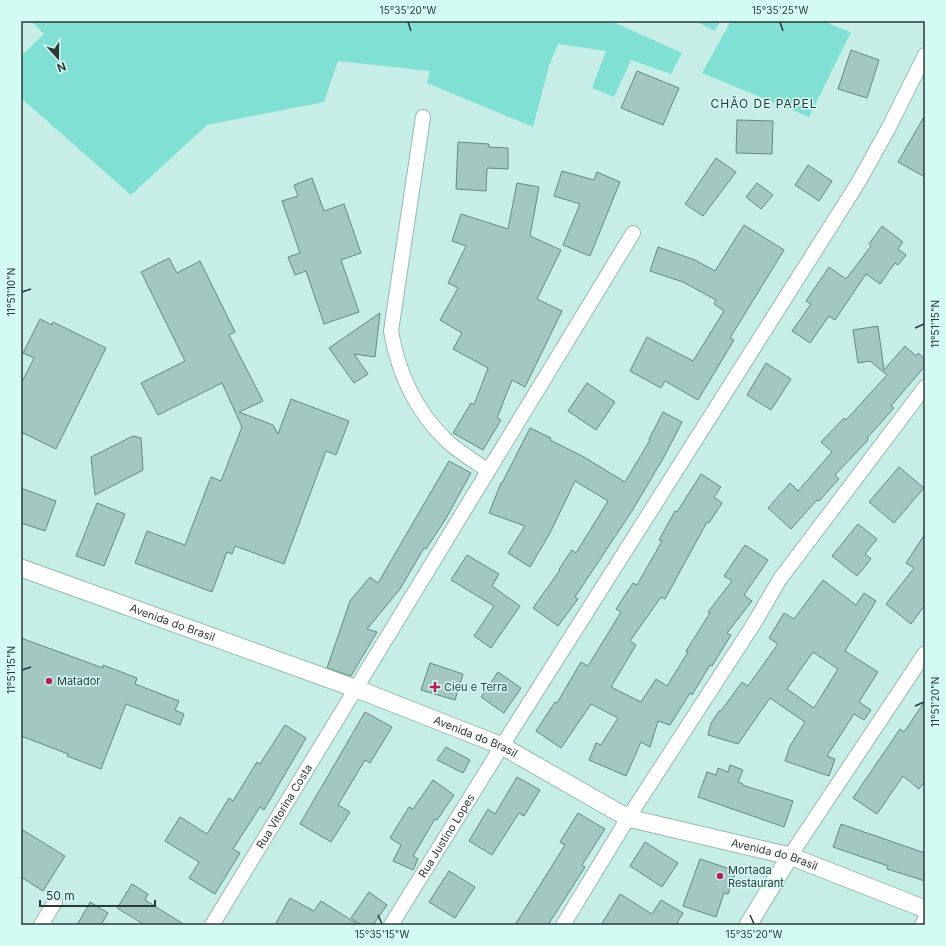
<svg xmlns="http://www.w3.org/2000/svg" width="946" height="946" font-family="Inter,sans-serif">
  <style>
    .green { fill: #7fe0d3 }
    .building { fill: #a3c8c2; stroke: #668984; fill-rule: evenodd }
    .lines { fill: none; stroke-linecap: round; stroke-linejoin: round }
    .minor-casing { stroke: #95bab4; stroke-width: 16 }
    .tertiary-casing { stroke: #95bab4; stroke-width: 19 }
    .minor { stroke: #fff; stroke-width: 14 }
    .tertiary { stroke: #fff; stroke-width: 17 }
    .ticks { fill: none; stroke: #2a3936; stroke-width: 1.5 }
    .poi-dot { fill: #b02158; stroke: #d4faf4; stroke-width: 1.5 }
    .labels { text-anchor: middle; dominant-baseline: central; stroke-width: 3; stroke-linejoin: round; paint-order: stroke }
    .street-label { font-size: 11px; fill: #2a3936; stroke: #d4faf4 }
    .poi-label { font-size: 11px; fill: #2a3936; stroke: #d4faf4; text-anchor: start }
    .neighbourhood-label { font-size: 12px; letter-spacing: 1px; fill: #2a3936; stroke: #d4faf4 }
    .neatline { fill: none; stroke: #2a3936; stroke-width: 1.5 }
    .ticks-label { font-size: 10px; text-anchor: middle; fill: #2a3936 }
  </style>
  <rect width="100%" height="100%" fill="#c7ede7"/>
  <path class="green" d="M31,21H611L682,53L671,74L631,60L614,97L592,88L606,51L558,44L549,66L533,127L427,83L430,71L338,61L324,102L207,125L131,195L21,98V56L44,34Z
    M695,21H720L715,31Z
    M731,21H831L829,24L851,32L809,117L702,73Z"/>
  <path class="building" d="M851,50L879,60L867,98L838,89Z
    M637,71L679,88L663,125L621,108Z
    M925,115V177L898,162Z
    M737,120L773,121L772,154L736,153Z
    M458,142L489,144V147L508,148V169L487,168L486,191L456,189Z
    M716,158L736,172L703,216L685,204Z
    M808,165L832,181L819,201L795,185Z
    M562,171L594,180L597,172L620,182L590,256L563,245L580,204L554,196Z
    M312,178L324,211L344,204L361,253L341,260L359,312L324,324L306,271L295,275L288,257L300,253L282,201L298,196L294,185Z
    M517,183L539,187L530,236L561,250L537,299L562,311L525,387L512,380L497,418L501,420L483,450L453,433L471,403L474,405L488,368L453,349L462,333L440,320L458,288L448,283L466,246L452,241L461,214L508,229Z
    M757,183L773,195L761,209L746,197Z
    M744,225L784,250L730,338L734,340L698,400L665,381L661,388L630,371L647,337L693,361L724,311L714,304L716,300L683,282L650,271L658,247L695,260L715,271Z
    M882,226L903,242L898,249L906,255L898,265L895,263L880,284L866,274L835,320L829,316L810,343L792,331L811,304L806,301L829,267L846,279L871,246L869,244Z
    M169,258L177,273L200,261L235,332L229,335L263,401L239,412L273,425L278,434L291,399L349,421L336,455L326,451L284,564L235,546L232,554L227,552L212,592L135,563L147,531L185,545L211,477L221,481L242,427L222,383L158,415L141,383L185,361L141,272Z
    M380,313L375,357L354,354L368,374L354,383L329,348Z
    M40,319L52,325L53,322L106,348L56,449L21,432V384L34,358L23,353Z
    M878,326L884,370L905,346L916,356L918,353L925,359V366L891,406L894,408L867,438L868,440L835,475L839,479L819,501L817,500L791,529L768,508L790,483L798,491L832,452L821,442L844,418L846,420L887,375L870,361L858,363L853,330Z
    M766,363L791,379L771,410L747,395Z
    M587,383L615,402L596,430L568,411Z
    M663,412L682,422L664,457L632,511L575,597L578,599L558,626L533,608L560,570L559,569L572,550L576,553L608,501L575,481L550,533L530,567L508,553L525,526L489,513L501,483H502L530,428L551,438L550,440L584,457L625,482L650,440L649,439Z
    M133,436L141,438L143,470L95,495L91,457Z
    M449,461L471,473L445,520L426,549L424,548L400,589L367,629L377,632L351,676L327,668L350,601L370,577L378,583Z
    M899,467L924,488L894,523L869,502Z
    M701,474L721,487L714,497L722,503L709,523L707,522L665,599L661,597L630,641L636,645L611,687L641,702L656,679L667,686L688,652L686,651L710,613L708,612L732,581L724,576L745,545L768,560L744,595L752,601L727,633L731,635L712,666L710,665L692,695L690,693L670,725L658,721L650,747L641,742L626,776L589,760L596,743L601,745L618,718L591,704L561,748L536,731L555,702L557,703L581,662L588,666L621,612L616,609L633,583L637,585L662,541L659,540L675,511L677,512Z
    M21,488L56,501L45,531L21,523Z
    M97,503L125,514L104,566L76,556Z
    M858,524L877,539L865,554L871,559L857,576L832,556Z
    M925,534V605L911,624L886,604L914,568L906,563Z
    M467,555L499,574L492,586L520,606L491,648L474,636L494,606L451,580Z
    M823,580L856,605L864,593L876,601L845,651L878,672L859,702L871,710L864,720L854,714L827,756L835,759L829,776L785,761L790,746L805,722L770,698L738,744L708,735L711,723L720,710L721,711L742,682L748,686L778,644L769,638L784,613L794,619ZM813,652L838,669L814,708L787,689Z
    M21,638L103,668V665L137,678L135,684L179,701L175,710L184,714L180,725L126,704L101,769L67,756L68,754L21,736Z
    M430,663L463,674L455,700L421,690Z
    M498,672L521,688L504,713L481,697Z
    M925,701V781L919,789L903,776L877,814L853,798L900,729L904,732Z
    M365,712L392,727L370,763L365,760L338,805L350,812L331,842L300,824Z
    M285,725L306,738L264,810L260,807L233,849L240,853L215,894L189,878L199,862L165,841L180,817L207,834L229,798L233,801L257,762L260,764Z
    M446,747L470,760L463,773L437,760Z
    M730,765L743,770L738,782L743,784L742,785L793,801L784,827L698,797L707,772L716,775L718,768L728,772Z
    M517,777L540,790L524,816L519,813L492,855L469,841L488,809L495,814Z
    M433,780L454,795L437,820L435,819L413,856L418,859L413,870L393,861L401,845L390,838L409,807L413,809Z
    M578,813L605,829L582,865L585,867L548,925H515L565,845L560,842Z
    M841,824L925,853V881L887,869L888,866L833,847Z
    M21,829L65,856L43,891L21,877Z
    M645,842L678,863L662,887L630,866Z
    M700,859L736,871L728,894L724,893L716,917L683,906Z
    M449,871L475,887L455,918L429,902Z
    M132,884L148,894L145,900L185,925H145L117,908Z
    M369,892L387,905L373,925H361L351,918Z
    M620,894L652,914L661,900L683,913L676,925H601Z
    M290,898L314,911L321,901L359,925H275Z
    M90,902L108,913L101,925H77Z"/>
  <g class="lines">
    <defs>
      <g id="minor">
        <path d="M423,117L391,331C398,372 416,411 446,440C458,452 475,461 488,471"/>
        <path d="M790,856L925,653"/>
        <path d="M41,925L55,902"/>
        <path id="s1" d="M212,925L633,233"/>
        <path id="s2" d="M391,925L502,746L858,183L888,129L925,55"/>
        <path d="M563,925L628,818L753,625L780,579L925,387"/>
        <path d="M922,925L925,919"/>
      </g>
      <g id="tertiary">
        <path id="s3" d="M21,568L357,689L502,746L628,818L790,856L925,909"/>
        <path d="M748,925L790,856"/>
      </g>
    </defs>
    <use href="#minor" class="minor-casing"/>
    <use href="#tertiary" class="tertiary-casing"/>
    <use href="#minor" class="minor"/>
    <use href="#tertiary" class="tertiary"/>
  </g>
  <path class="ticks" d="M408,22L411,31M780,22L783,31M22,292L31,289M915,328L924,324M22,670L31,667M915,706L924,702M378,915L382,924M750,915L754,924"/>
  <g class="poi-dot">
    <circle cx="49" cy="681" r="4"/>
    <path d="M433 681h4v4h4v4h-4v4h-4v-4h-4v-4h4z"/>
    <circle cx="720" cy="876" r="4"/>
  </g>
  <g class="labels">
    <g class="street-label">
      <text stroke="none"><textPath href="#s3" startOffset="161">Avenida do Brasil</textPath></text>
      <text stroke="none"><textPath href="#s3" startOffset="485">Avenida do Brasil</textPath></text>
      <text stroke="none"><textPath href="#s1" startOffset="139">Rua Vitorina Costa</textPath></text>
      <text stroke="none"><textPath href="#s2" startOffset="105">Rua Justino Lopes</textPath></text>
      <text stroke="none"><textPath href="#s3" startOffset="809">Avenida do Brasil</textPath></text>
    </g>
    <g class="poi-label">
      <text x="57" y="681">Matador</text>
      <text x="444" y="687">Cieu e Terra</text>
      <text x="728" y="870">Mortada<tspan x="728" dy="13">Restaurant</tspan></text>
    </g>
    <g class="neighbourhood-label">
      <text x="764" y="103">CHÃO DE PAPEL</text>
    </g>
  </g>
  <rect width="946" height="946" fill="none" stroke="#d4faf4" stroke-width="44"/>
  <g transform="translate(58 58) rotate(159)" stroke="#d4faf4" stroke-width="3" paint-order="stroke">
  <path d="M0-3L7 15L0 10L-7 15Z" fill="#2a3936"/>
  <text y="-6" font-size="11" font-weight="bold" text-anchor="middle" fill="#2a3936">N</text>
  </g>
  <path d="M40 900v6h115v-6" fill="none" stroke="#2a3936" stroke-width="2"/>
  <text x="46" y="900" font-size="12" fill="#2a3936" stroke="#d4faf4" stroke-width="3" paint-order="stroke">50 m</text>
  <rect x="22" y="22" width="902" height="902" class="neatline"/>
  <g class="ticks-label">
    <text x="408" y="14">15°35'20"W</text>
    <text x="780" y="14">15°35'25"W</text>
    <text transform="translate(11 292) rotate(-90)" y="4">11°51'10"N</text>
    <text transform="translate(935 324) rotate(-90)" y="4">11°51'15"N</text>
    <text transform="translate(11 670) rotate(-90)" y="4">11°51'15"N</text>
    <text transform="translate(935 702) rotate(-90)" y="4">11°51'20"N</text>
    <text x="382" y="938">15°35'15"W</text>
    <text x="754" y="938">15°35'20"W</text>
  </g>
</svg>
